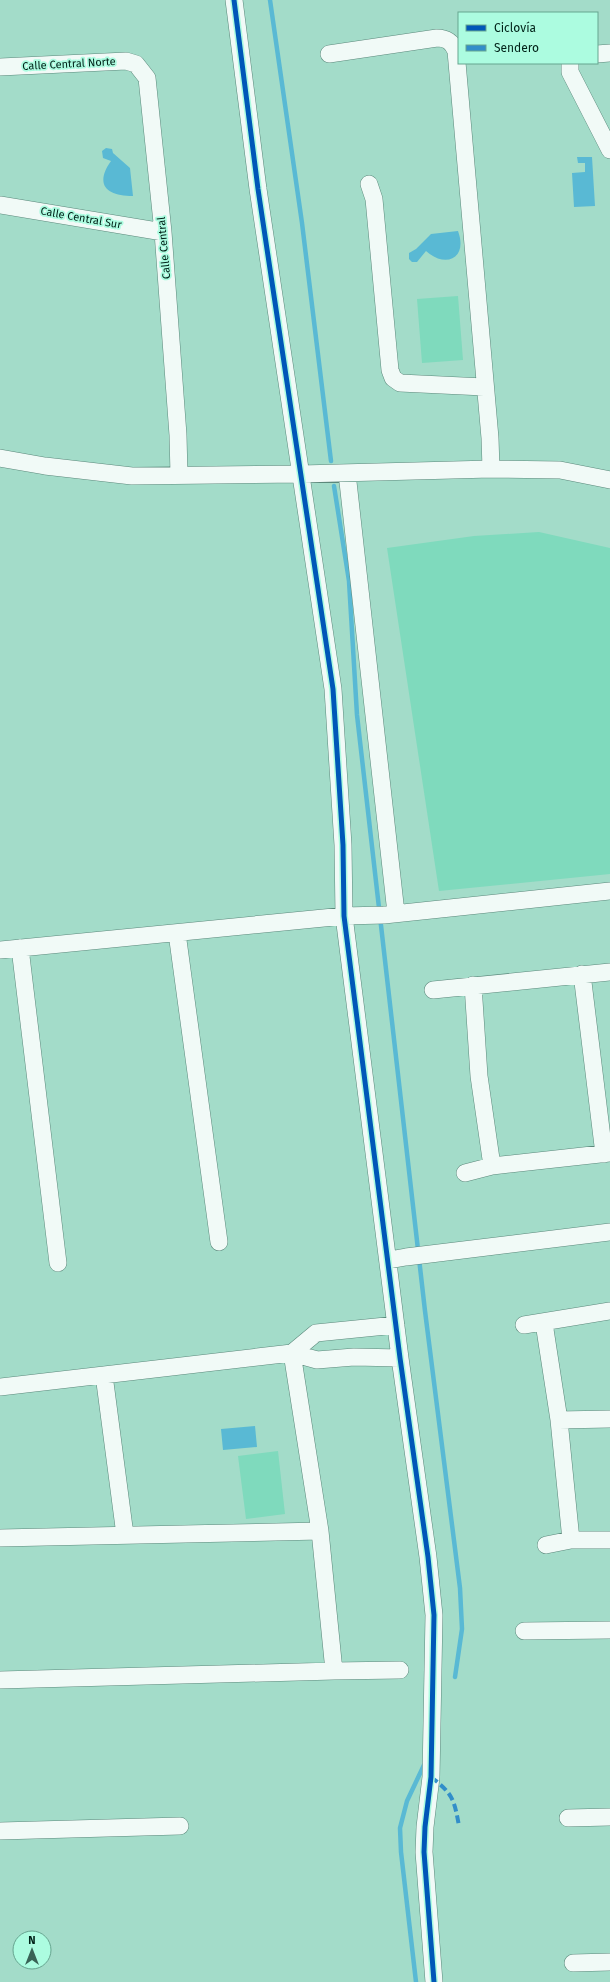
<svg xmlns="http://www.w3.org/2000/svg" width="610" height="1982" font-family="'Fira Sans',sans-serif">
  <style>
    .green { fill: #7fdabd }
    .water { fill: #59b9d4 }
    .lines { fill: none; stroke-linecap: round; stroke-linejoin: round }
    .stream { stroke: #59b9d4; stroke-width: 4.5 }
    .minor-casing { stroke: #5b887b; stroke-width: 18 }
    .minor { stroke: #f1faf7; stroke-width: 17 }
    .quiet { stroke: #328ec9; stroke-width: 4; stroke-dasharray: 8 4; stroke-linecap: butt }
    .cycleway-casing { stroke: #acfce0; stroke-width: 8 }
    .cycleway { stroke: #0057b8; stroke-width: 5 }
    .labels { text-anchor: middle; dominant-baseline: central; stroke-width: 3.5; stroke-linejoin: round; paint-order: stroke }
    .street-label { font-size: 11px; fill: #002218; stroke: #acfce0 }
  </style>
  <rect width="100%" height="100%" fill="#a3dcc9"/>
  <path class="green" d="M458,296L463,360L422,363L417,299Z
    M539,532L610,548V874L439,891L387,548L474,536Z
    M278,1451L285,1514L246,1519L238,1456Z"/>
  <path class="water" d="M106,148L112,149L113,153L130,168L133,196C107,196 94,185 111,161L103,158L102,151Z
    M577,157H592L595,206L574,207L572,173L585,172V163H578Z
    M458,231C468,258 446,269 426,251L417,262H412L409,259V253L416,249L431,234Z
    M255,1426L257,1447L223,1450L221,1429Z"/>
  <g class="lines">
    <path class="stream" d="M270,0L302,223L331,461
      M334,486L349,581L357,715L425,1311L460,1588L462,1629L455,1677
      M416,1982L401,1852L400,1828L407,1801L424,1765"/>
    <defs>
      <path id="minor" d="M234,0L258,189L333,689L343,845L344,916L400,1358L428,1557L434,1615L431,1777L425,1827L424,1852L434,1982
        M329,54L437,38C447,38 452,42 456,51L490,438L491,469
        M597,54L610,53
        M570,63V72L610,150
        M0,67L126,61L136,64L147,78L163,232L178,435L179,475
        M369,184L374,199L390,370L393,378L400,383L484,387
        M0,205L163,232
        M0,458L45,466L132,476L301,474L491,469L560,470L610,480
        M347,473L396,913
        M177,933L219,1242
        M20,948L58,1263
        M0,950L344,916L384,915L610,891
        M582,974L604,1154
        M473,985L479,1076L492,1166
        M433,990L610,972
        M465,1173L492,1166L610,1153
        M389,1260L406,1257L610,1232
        M544,1323L559,1420L571,1540
        M524,1325L610,1311
        M292,1353L316,1333L396,1325
        M104,1375L125,1535
        M0,1387L292,1353L317,1360L354,1357L400,1358
        M559,1420L610,1419
        M0,1538L320,1531
        M546,1545L571,1540H610
        M524,1631L610,1630
        M334,1671L400,1670
        M0,1680L334,1671L320,1531L292,1353
        M568,1818L610,1817
        M0,1831L180,1826
        M573,1963L610,1962"/>
    </defs>
    <use href="#minor" class="minor-casing"/>
    <use href="#minor" class="minor"/>
    <path class="quiet" d="M431,1777C453,1794 454,1799 459,1826"/>
    <defs>
      <path id="cycleway" d="M234,0L258,189L333,689L343,845L344,916L400,1358L428,1557L434,1615L431,1777L425,1827L424,1852L434,1982"/>
    </defs>
    <use href="#cycleway" class="cycleway-casing"/>
    <use href="#cycleway" class="cycleway"/>
  </g>
  <g class="labels">
    <g class="street-label">
      <text transform="translate(69 64) rotate(-3)">Calle Central Norte</text>
      <text transform="translate(81 218) rotate(10)">Calle Central Sur</text>
      <text transform="translate(164 248) rotate(-95)">Calle Central</text>
    </g>
  </g>
  <rect x="458" y="12" width="140" height="52" fill="#acfce0" stroke="#67a590"/>
  <rect x="466" y="25" width="20" height="6" fill="#0057b8" stroke="#67a590"/>
  <text x="494" y="32" font-size="12" fill="#002218">Ciclovía</text>
  <rect x="466" y="45" width="20" height="6" fill="#328ec9" stroke="#67a590"/>
  <text x="494" y="52" font-size="12" fill="#002218">Sendero</text>
  <g transform="translate(32 1950)"><circle r="19" fill="#acfce0" stroke="#67a590"/>
  <path d="M0-3L7 15L0 10L-7 15Z" fill="#396356"/>
  <text y="-6" font-size="11" font-weight="bold" text-anchor="middle" fill="#002218">N</text>
  </g>
</svg>
